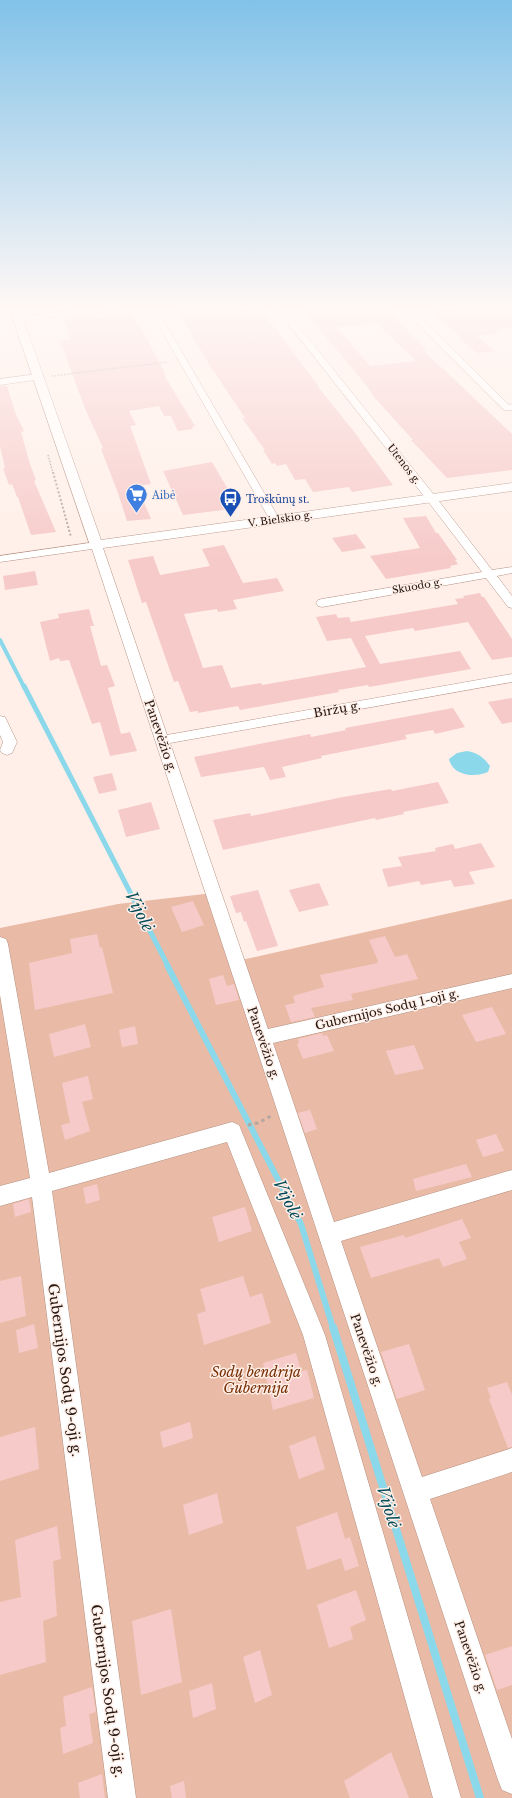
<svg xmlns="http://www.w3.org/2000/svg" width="512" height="1798" font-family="'Libre Baskerville',serif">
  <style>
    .green { fill: #e9bba7 }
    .water { fill: #8ad8ea }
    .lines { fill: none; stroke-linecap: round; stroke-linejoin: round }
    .stream-far3 { stroke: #8ad8ea; stroke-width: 4 }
    .stream-far2 { stroke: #8ad8ea; stroke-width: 5 }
    .stream-far1 { stroke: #8ad8ea; stroke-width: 6 }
    .stream { stroke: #8ad8ea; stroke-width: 8 }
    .building { fill: #f6cac9; fill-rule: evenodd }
    .minor-casing { stroke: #b49080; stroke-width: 1 }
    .tertiary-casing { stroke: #b49080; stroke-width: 1 }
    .path-far2 { stroke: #b5a69f; stroke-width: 1.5; stroke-dasharray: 1.5 1.5; stroke-linecap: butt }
    .path-far1 { stroke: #b5a69f; stroke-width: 2; stroke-dasharray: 2 2; stroke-linecap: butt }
    .path { stroke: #b5a69f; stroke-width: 3; stroke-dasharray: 3.5 3.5; stroke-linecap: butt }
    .minor { fill: #fff; fill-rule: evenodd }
    .tertiary { fill: #fff; fill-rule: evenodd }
    .labels { text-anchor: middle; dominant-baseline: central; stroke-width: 3; stroke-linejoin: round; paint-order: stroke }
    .far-street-label { font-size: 10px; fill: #22150f; stroke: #ffefe8 }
    .far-shop-label { font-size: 10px; fill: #366cbe; stroke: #ffefe8; text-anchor: start }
    .far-transit-label { font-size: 10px; fill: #164399; stroke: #ffefe8; text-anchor: start }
    .street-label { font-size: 12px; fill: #22150f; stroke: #ffefe8 }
    .near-street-label { font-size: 14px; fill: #22150f; stroke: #ffefe8 }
    .near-park-label { font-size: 14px; font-style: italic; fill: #773005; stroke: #ffefe8 }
    .near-water-label { font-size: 16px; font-style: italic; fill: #044d5a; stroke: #ffefe8 }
  </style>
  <rect width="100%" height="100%" fill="#ffefe8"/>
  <path class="green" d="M213,893L237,961L512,899V1798H0V928L118,904Z"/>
  <path class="water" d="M467,751C478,753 484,758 490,766L488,772C474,778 453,776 449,759L457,753Z"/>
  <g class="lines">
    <path class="stream-far3" d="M0,640L24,687"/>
    <path class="stream-far2" d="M24,686L168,966"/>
    <path class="stream-far1" d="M167,965L301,1224L333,1328"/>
    <path class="stream" d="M333,1327L480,1798"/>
  </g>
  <path class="building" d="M175,307H240V310L259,307L319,387H318L360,439H359L393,485L352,492L349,487L313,492L305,479L295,480L286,464L277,466L275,463L272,464L263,450H265L242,418H245L209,364Z
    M308,307H384L427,350H423L512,434V470L447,478L411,440H413L375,398L367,386L305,312L312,311ZM377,323L394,340L416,361L370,366L336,327Z
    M468,307H512V328L496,329L500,332L477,336L495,351L477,353L458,337H461L431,312Z
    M93,314L94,318L132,314L142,330L166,375H164L195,426L192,427L193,429L178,431L171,416H164L159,406L129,411L136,425L130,426L151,484L137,486L151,519L127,521L118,493L101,449L103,448L86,411L60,341L71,340L63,318Z
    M0,386H7L15,412L24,431L21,432L30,464L36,480L34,481L56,532L31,535L18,497H17L12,484L9,485L3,468H5L0,446Z
    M212,462L239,508L183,515L163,471Z
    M426,516L436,533H438L457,560H455L458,564L450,566L451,568L386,579L370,556L420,548L403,518Z
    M356,534L366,548L342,552L332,538Z
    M224,545L243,583L277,578L284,591L233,600L237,609L218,612L217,609L184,614L203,668L222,665L231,688L261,683L262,685L366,667L351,638L327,641L316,617L336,614L338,618L349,617L351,622L458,604L455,599L464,598L463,596L480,593L482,597H484L512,639V657L492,660L468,622L415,631L413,628L365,636L380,664L460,651L471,669L369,687L368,685L338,690L339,692L240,710L238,706L198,713V711L190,712L178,681L174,682L146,602L142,603L128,560L153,556L160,575L210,566L202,549Z
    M35,571L38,585L5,590L3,576Z
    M89,609L94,626H90L101,666L107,665L115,686L108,688L121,734L130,732L137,751L110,756L100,722L92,724L69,660L60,661L59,658L50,661L40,622L59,618L58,614Z
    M512,698V722L502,724L488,702Z
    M453,708L465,727L435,734L433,730L405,735L407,739L321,756L322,758L282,767L286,777L270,780L264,767L201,777L194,757L310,734L311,737L346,730L345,728Z
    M112,773L117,790L99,794L93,777Z
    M438,782L449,803L403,812L404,814L376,820L375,818L223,850L213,820L250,813L251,816L343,797L391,789L392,791Z
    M151,802L160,829L126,837L118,810Z
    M481,843L495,867L469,872L475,884L454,887L451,880L421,885L419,881L388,887L382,869L402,866L398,857L436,851L435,848L453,844L455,849Z
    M319,883L329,905L299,912L289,890Z
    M258,890L278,946L257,951L246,921L244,922L241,912L236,913L230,896Z
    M193,901L204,925L182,932L171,907Z
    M97,934L100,948L102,947L113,993L35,1010L29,963L72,953L70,939Z
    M385,936L395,957L407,954L418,979L351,994L353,1000L311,1008L315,1017L291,1022L285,1005L295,1003L293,996L324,987L320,975L378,963L377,961H378L369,940Z
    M223,975L227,986L234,984L239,1000L216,1005L209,979Z
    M492,1007L506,1034L476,1042L462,1015Z
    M85,1024L91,1047L54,1057L49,1034Z
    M135,1026L138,1044L122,1047L119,1030Z
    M322,1033L323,1036L327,1035L334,1051L303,1059L297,1044L299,1043L298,1039Z
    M414,1045L424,1069L395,1075L386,1051Z
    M88,1076L93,1099L82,1102L90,1131L65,1140L61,1125L70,1123L62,1083Z
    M310,1110L317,1129L305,1133L298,1113Z
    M496,1134L504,1151L483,1157L476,1140Z
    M466,1164L472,1177L416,1191L413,1179Z
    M97,1184L100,1200L86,1204L83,1188Z
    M29,1199L31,1212L15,1217L13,1204Z
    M245,1207L252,1231L219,1242L212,1217Z
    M462,1219L471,1238L459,1242L467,1259L443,1267L439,1258L371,1278L360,1247L404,1235L405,1238Z
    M21,1276L26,1316L0,1323V1281Z
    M243,1276L250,1297L262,1293L271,1323L204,1345L197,1314L206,1311L200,1289Z
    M34,1324L38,1348L19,1353L16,1330Z
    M409,1344L425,1390L397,1399L381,1352Z
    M296,1353L301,1371L307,1370L314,1398L273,1410L263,1363Z
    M507,1382L512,1395V1447L508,1448L489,1399L491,1398L487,1388Z
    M190,1422L193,1438L163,1448L160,1432Z
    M35,1427L39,1469L0,1481V1437Z
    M315,1436L325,1469L299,1479L289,1446Z
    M217,1493L223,1523L189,1535L183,1505Z
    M337,1512L345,1539L350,1537L359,1566L345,1571L341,1558L307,1570L296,1527Z
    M57,1526L61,1559L53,1561L57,1616L43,1621L46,1662L0,1675V1602L21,1597L15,1540Z
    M356,1590L366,1620L350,1627L353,1639L329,1648L317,1605Z
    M171,1609L182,1682L141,1695L132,1621Z
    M512,1646V1685L497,1690L485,1655Z
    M260,1650L272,1695L255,1703L243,1657Z
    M212,1683L216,1709L193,1718L189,1691Z
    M92,1687L96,1712L89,1714L93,1743L63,1754L60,1728L66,1726L63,1697Z
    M391,1752L409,1798H350L344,1781Z
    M102,1774L105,1798H80L78,1783Z
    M184,1781L186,1798H172L170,1786Z"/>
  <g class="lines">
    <defs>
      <path id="minor" d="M103,307H133L129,309L18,321L14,319L18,317Z
        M144,307H154L158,311L280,520L279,522H271L270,520L151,312Z
        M275,307H283L435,496L492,570L512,567V573L497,576L512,596V608L508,607L486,578L322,607L318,606L316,603L318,600L322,599L482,572L427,500Z
        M401,307H410L509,405L512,404V410H504Z
        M38,374L41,375L42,377L41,379L0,385V379Z
        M96,542L102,545L167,735L512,674V682L170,743L268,1029L512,974V988L273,1043L334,1222L512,1170V1190L341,1241L422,1477L512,1448V1472L430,1499L512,1739V1794L502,1790L498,1780L92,549L0,562V556Z
        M0,716L5,717L17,742L12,753L7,755L2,753L0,750L3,742L0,735Z
        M0,937L6,939L8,944L49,1173L232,1122L239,1125L325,1335L461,1798H433L303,1335L227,1142L52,1191L136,1798H108L32,1197L0,1206V1186L30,1178L0,995Z"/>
      <path id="tertiary" d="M9,307H19L101,540L512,483V491L96,549L91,548Z"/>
    </defs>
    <use href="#minor" class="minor-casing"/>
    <use href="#tertiary" class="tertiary-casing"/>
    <path class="path-far2" d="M52,376L168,362
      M48,455L53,473"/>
    <path class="path-far1" d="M53,472L71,537"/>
    <path class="path" d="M248,1125L258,1123L271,1116"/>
    <use href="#minor" class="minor"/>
    <use href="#tertiary" class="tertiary"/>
  </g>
  <linearGradient id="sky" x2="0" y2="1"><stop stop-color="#82c2e9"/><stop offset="0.55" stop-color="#fff8f5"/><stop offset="1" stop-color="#fff8f5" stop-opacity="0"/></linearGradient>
  <rect width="512" height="559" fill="url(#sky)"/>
  <defs>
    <symbol id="supermarket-pin" viewBox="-11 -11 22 30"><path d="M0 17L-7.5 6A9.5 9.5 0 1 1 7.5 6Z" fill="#3f7fe0" stroke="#ffefe8"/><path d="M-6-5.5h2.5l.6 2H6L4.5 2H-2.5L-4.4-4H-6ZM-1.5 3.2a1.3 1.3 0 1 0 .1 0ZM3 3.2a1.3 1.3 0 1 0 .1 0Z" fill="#fff"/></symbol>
    <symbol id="bus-pin" viewBox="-11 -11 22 30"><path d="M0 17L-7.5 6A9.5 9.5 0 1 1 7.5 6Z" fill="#1a4fb4" stroke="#ffefe8"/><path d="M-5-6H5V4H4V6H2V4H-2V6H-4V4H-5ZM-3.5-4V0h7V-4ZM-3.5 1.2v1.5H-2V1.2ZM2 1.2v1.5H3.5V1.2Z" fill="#fff"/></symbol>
  </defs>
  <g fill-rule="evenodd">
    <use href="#supermarket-pin" x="124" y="482" width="25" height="34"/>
    <use href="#bus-pin" x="218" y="486" width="25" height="34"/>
  </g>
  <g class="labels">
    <g class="far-street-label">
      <text transform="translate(404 464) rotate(52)">Utenos g.</text>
      <text transform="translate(280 519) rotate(-8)">V. Bielskio g.</text>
      <text transform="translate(417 586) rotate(-10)">Skuodo g.</text>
    </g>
    <g class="far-shop-label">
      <text x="152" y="495">Aibė</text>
    </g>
    <g class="far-transit-label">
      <text x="246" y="499">Troškūnų st.</text>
    </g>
    <g class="street-label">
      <text transform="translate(337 709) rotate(-10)">Biržų g.</text>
      <text transform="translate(161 736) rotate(71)">Panevėžio g.</text>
      <text transform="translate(387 1009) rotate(-13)">Gubernijos Sodų 1-oji g.</text>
      <text transform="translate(264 1043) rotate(71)">Panevėžio g.</text>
      <text transform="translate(367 1350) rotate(71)">Panevėžio g.</text>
      <text transform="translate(471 1657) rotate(71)">Panevėžio g.</text>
    </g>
    <g class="near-street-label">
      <text transform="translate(65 1370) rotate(82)">Gubernijos Sodų 9-oji g.</text>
      <text transform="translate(108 1691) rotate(82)">Gubernijos Sodų 9-oji g.</text>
    </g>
    <g class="near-park-label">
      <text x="256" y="1372">Sodų bendrija<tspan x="256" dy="16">Gubernija</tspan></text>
    </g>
    <g class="near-water-label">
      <text transform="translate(140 911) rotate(63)">Vijolė</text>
      <text transform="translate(288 1199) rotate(63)">Vijolė</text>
      <text transform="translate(389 1507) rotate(73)">Vijolė</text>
    </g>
  </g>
</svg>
